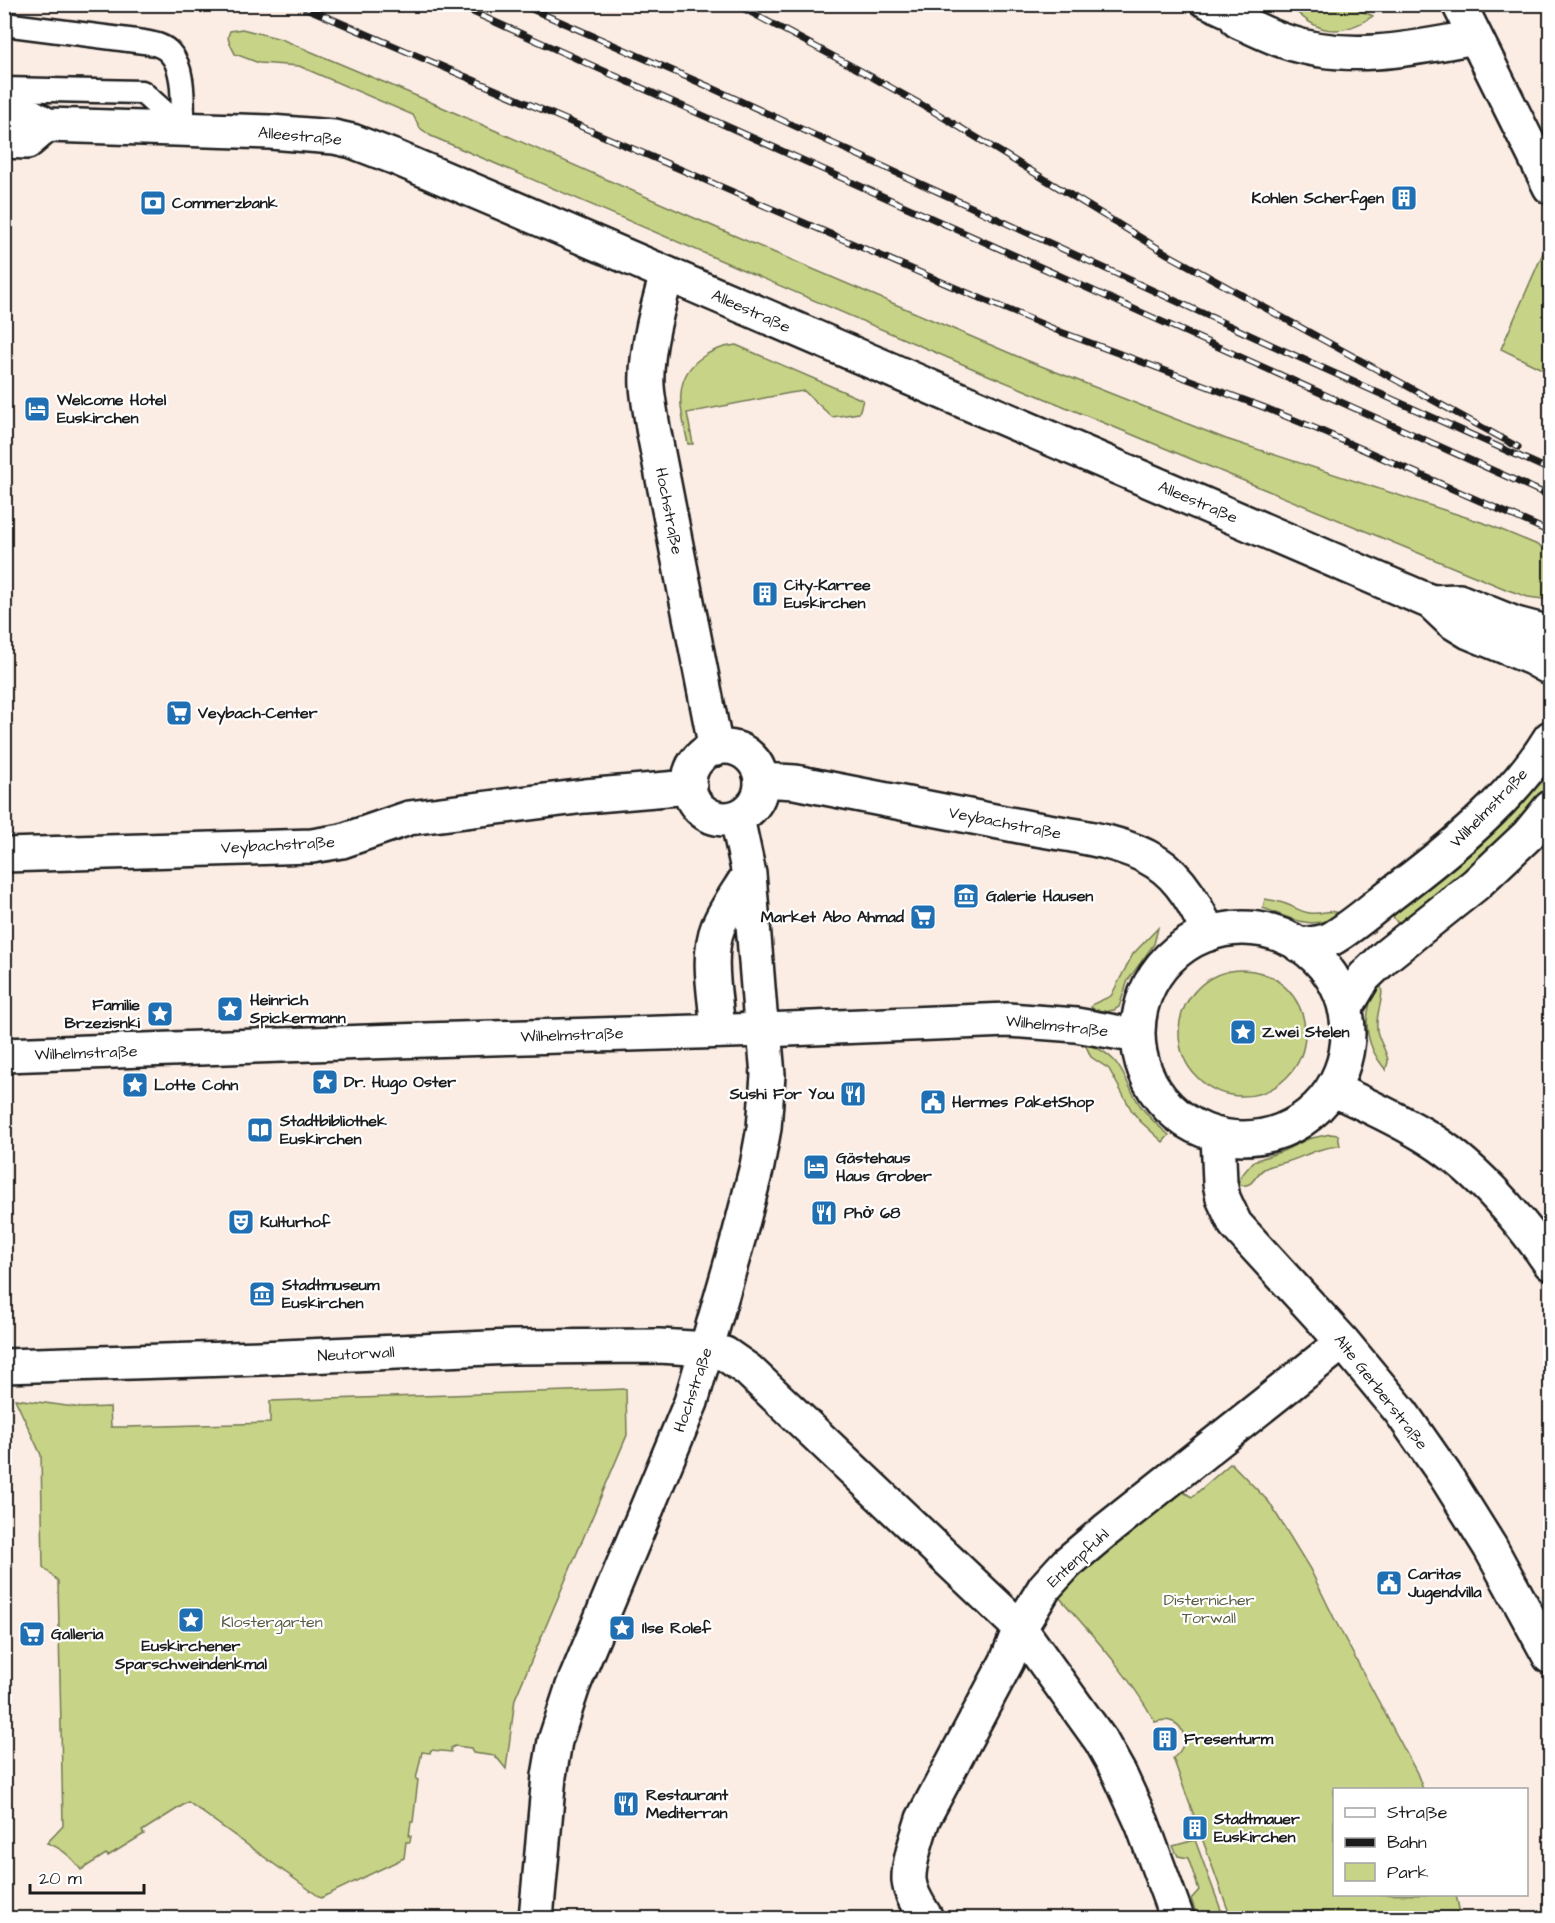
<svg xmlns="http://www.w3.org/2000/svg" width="1555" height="1923" font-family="'Architects Daughter',sans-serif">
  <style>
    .green { fill: #c7d487; stroke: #727852; stroke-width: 1.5 }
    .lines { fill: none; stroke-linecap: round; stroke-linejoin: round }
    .lane-casing { stroke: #1c1c1c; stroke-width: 27 }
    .street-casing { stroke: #1c1c1c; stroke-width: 38 }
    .secondary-casing { stroke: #1c1c1c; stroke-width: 38 }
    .lane { stroke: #fff; stroke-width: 22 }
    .street { stroke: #fff; stroke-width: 33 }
    .secondary { stroke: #fff; stroke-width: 33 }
    .rail-casing { stroke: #1c1c1c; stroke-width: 7 }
    .rail { stroke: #fff; stroke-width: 4.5; stroke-dasharray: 14; stroke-linecap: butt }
    .labels { text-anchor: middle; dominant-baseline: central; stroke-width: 4.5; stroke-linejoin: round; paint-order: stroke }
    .street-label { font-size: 16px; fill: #1c1c1c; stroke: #fff }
    .poi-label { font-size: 16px; font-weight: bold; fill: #1c1c1c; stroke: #fff; text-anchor: start }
    .park-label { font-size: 16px; fill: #585c41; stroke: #fff }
  </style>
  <rect width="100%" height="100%" fill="#fcede4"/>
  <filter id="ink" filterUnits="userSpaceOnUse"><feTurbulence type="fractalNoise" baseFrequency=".0167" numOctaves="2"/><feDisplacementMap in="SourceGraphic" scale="12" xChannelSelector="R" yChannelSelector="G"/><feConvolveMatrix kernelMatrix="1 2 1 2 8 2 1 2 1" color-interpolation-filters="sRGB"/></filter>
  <g filter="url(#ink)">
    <path class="green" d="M1290,5H1347L1373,16C1340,38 1316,34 1290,5Z
      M242,29L281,39L419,97L733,235L1026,360L1226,439L1487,524L1550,550V600L1528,597L1508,590L988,375L431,136L420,128L413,115L299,66L259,63L235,54C232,46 225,40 230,31Z
      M1543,253L1550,266V373L1501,349Z
      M736,345L863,400L859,413L832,417L804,391L790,393L687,413L693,444H688C685,428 679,409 681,393C683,364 709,348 736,345Z
      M1550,766V790L1537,807L1512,833L1401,928L1389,911Z
      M1265,899C1271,900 1277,901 1283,903C1293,906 1300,912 1310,913C1322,915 1332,907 1342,915C1311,931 1293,919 1263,908Z
      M1158,928L1154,944L1128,980L1119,1007L1114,1010L1105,1012L1093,1009L1091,1007L1093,1004L1111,996L1133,954Z
      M1179 1033a63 63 0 1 1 126 0a63 63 0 1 1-126 0Z
      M1379,979C1387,997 1375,1010 1377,1030C1378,1040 1388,1053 1388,1061C1388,1064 1386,1067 1386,1070C1361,1041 1363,1012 1379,979Z
      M1085,1044C1125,1055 1121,1079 1142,1108C1150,1118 1159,1127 1169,1135L1163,1142L1140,1121L1132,1111L1109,1069L1091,1057Z
      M1330,1134L1338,1135L1340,1146C1320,1147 1305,1156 1287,1162C1279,1164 1271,1165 1264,1169C1253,1176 1254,1188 1239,1185L1241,1176L1254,1161L1283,1151L1308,1139Z
      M626,1389L627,1435L515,1699L506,1769L498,1759L495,1758V1756L473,1753L471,1748L455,1746L451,1748V1752L431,1750L430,1753L422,1752L416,1779L418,1780L413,1822H411L409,1836H411L410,1842H406L404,1858L321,1898L188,1802L142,1831L144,1834L108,1856L106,1854L81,1870C72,1857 62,1848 47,1843L63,1826L58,1581L43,1567L41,1455L15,1399L82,1408L110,1407L111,1427H127L270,1423V1401Z
      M1231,1463L1269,1502L1310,1569L1337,1624L1417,1773L1423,1789L1334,1790V1894L1456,1895L1461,1918H1231L1173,1758C1195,1742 1181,1713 1155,1722C1130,1676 1094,1637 1059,1597L1079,1573L1180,1490L1192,1497Z
      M1195,1840L1224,1918H1198L1191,1899L1199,1890L1188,1858L1178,1856L1173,1846Z"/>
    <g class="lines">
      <defs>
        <path id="lane" d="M1201,4L1238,21
          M4,24L144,42C154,44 163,45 170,53C186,70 182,107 183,129
          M4,89L142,92L183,129"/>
        <path id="street" d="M1235,4L1238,21C1253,28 1269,36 1284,41C1347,63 1412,49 1475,37
          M667,274C658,306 645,352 647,386C648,400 651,414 653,428L716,749
          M689 783a36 36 0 1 1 72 0a36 36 0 1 1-72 0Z
          M761,780L795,782L815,786C885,800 955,813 1025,827C1067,835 1120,839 1156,862C1182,878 1197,908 1209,934
          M4,855L312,846L342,841L409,818L585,796L690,787
          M718,1031C716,999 706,957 718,927C725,909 739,891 749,874
          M1218,1135L1220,1183L1223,1198L1235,1224L1343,1342L1401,1412L1445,1475L1490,1547L1550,1657
          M4,1366L260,1358L512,1347L659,1346L708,1349L725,1354L748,1370L1020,1628L1101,1741L1119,1773L1142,1823L1177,1918
          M536,1918L549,1776L555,1741L573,1686L691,1402L739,1236L757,1166L764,1128L768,1075L764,1030L760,1012L749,874L737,818
          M926,1918C919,1906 910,1894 909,1880C908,1864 918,1835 923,1819L1007,1661L1020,1628L1045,1587L1067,1563L1105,1531L1343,1342"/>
        <path id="secondary" d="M1459,4L1550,187
          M4,108C20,109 34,117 47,125L270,132L334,137L352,141L394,157L493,199L1431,602L1451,621L1469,632L1532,658L1550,668
          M4,141L27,142L47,125
          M1431,602L1459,601L1516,624L1550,633
          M1138 1033a105 105 0 1 1 210 0a105 105 0 1 1-210 0Z
          M1299,945C1309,944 1322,943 1331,939C1352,927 1371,910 1390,895C1447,852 1513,799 1550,738
          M1345,1009L1364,977L1386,956L1475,885L1528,835L1550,808
          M4,1055L425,1040L764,1030L1008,1020L1076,1025L1138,1036
          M1332,1089C1363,1103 1393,1117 1422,1134C1472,1163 1518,1216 1550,1263"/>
      </defs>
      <use href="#lane" class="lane-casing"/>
      <use href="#street" class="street-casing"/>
      <use href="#secondary" class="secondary-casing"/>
      <use href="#lane" class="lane"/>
      <use href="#street" class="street"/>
      <use href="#secondary" class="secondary"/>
      <defs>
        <path id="rail" d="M297,4L951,286L1061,332L1263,407L1319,430L1550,532
          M455,4L1550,496
          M520,4L712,88L1287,352L1550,470
          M735,4L861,71L933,111L1169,255L1518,447"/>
      </defs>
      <use href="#rail" class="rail-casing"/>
      <use href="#rail" class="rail"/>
    </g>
  </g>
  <defs>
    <symbol id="building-square" viewBox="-11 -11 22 22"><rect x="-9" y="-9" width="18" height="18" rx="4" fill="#1f6fb2" stroke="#fff"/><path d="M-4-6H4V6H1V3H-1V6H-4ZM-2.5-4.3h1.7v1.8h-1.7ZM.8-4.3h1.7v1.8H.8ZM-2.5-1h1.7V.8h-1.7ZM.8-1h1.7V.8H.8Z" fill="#fff"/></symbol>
    <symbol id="bank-square" viewBox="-11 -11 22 22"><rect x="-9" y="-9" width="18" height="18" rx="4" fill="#1f6fb2" stroke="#fff"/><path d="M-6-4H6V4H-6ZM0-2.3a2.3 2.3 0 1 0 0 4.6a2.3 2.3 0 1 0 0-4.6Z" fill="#fff"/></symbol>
    <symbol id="hotel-square" viewBox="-11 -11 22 22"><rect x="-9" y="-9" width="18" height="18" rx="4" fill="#1f6fb2" stroke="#fff"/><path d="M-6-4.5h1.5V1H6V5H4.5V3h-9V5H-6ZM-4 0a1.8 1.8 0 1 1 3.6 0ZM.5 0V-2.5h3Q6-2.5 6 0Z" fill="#fff"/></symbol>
    <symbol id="supermarket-square" viewBox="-11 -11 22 22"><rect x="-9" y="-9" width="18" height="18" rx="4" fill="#1f6fb2" stroke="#fff"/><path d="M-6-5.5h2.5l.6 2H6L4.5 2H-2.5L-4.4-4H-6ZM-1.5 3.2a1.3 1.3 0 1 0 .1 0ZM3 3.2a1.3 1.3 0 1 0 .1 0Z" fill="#fff"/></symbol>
    <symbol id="museum-square" viewBox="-11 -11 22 22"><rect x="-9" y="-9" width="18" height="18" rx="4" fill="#1f6fb2" stroke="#fff"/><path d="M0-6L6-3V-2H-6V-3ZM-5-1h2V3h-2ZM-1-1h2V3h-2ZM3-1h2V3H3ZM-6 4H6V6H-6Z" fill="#fff"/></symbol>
    <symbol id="sight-square" viewBox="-11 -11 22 22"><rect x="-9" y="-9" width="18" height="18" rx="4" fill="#1f6fb2" stroke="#fff"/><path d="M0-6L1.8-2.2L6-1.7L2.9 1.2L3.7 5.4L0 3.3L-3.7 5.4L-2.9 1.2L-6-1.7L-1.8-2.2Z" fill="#fff"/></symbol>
    <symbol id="restaurant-square" viewBox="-11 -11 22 22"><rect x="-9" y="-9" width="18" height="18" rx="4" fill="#1f6fb2" stroke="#fff"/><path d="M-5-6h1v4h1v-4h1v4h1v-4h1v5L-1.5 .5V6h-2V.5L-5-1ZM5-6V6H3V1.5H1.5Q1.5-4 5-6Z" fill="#fff"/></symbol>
    <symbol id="civic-square" viewBox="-11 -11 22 22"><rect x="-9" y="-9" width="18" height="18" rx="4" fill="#1f6fb2" stroke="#fff"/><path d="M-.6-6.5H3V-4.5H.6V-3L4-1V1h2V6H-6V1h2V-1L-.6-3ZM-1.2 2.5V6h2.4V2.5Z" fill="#fff"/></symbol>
    <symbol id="library-square" viewBox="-11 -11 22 22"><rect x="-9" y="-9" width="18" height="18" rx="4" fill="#1f6fb2" stroke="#fff"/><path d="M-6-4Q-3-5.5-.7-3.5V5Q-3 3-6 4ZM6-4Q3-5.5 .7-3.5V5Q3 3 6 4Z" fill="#fff"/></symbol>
    <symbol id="theatre-square" viewBox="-11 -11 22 22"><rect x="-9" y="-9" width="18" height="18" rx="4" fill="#1f6fb2" stroke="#fff"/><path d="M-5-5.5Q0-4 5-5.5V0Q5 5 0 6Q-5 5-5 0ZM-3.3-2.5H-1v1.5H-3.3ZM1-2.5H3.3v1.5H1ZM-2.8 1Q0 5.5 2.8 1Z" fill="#fff"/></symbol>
  </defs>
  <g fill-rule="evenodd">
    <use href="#building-square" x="1389" y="183" width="30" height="30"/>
    <use href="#bank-square" x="138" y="188" width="30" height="30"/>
    <use href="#hotel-square" x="22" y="394" width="30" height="30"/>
    <use href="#building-square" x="750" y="579" width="30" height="30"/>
    <use href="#supermarket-square" x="164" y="698" width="30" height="30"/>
    <use href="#museum-square" x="951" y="881" width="30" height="30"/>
    <use href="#supermarket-square" x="908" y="902" width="30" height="30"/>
    <use href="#sight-square" x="215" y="994" width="30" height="30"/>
    <use href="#sight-square" x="145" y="999" width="30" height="30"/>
    <use href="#sight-square" x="1228" y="1017" width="30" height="30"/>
    <use href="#sight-square" x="310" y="1067" width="30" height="30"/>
    <use href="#sight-square" x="120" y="1070" width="30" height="30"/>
    <use href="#restaurant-square" x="838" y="1079" width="30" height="30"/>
    <use href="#civic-square" x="918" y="1087" width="30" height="30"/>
    <use href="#library-square" x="245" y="1115" width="30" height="30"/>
    <use href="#hotel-square" x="801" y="1152" width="30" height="30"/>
    <use href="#restaurant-square" x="809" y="1198" width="30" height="30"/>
    <use href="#theatre-square" x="226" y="1207" width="30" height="30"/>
    <use href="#museum-square" x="247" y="1279" width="30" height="30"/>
    <use href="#civic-square" x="1374" y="1568" width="30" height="30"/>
    <use href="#sight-square" x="176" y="1605" width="30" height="30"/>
    <use href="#sight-square" x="607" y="1613" width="30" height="30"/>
    <use href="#supermarket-square" x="17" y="1619" width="30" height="30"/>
    <use href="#building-square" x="1150" y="1724" width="30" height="30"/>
    <use href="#restaurant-square" x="611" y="1789" width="30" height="30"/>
    <use href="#building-square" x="1180" y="1813" width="30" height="30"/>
  </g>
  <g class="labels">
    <g class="street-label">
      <text transform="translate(300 136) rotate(5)">Alleestraße</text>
      <text transform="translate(751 311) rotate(24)">Alleestraße</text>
      <text transform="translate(1198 502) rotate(23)">Alleestraße</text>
      <text transform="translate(669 511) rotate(79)">Hochstraße</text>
      <text transform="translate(1489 808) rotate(-46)">Wilhelmstraße</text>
      <text transform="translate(1005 823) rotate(11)">Veybachstraße</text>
      <text transform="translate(278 845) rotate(-3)">Veybachstraße</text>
      <text transform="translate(1057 1026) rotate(6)">Wilhelmstraße</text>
      <text transform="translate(572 1035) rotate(-2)">Wilhelmstraße</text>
      <text transform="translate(86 1053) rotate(-2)">Wilhelmstraße</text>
      <text transform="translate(356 1354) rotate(-3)">Neutorwall</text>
      <text transform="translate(693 1390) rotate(-71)">Hochstraße</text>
      <text transform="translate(1381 1392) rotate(52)">Alte Gerberstraße</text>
      <text transform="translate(1078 1558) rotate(-43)">Entenpfuhl</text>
    </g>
    <g class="poi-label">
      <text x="1384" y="198" text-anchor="end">Kohlen Scherfgen</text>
      <text x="172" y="203">Commerzbank</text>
      <text x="57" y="400">Welcome Hotel<tspan x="57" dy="18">Euskirchen</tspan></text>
      <text x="784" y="585">City-Karree<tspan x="784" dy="18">Euskirchen</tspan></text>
      <text x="198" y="713">Veybach-Center</text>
      <text x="986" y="896">Galerie Hausen</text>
      <text x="904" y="917" text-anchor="end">Market Abo Ahmad</text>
      <text x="250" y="1000">Heinrich<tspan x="250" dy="18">Spickermann</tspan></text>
      <text x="140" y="1005" text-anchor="end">Familie<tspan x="140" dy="18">Brzezisnki</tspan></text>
      <text x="1262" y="1032">Zwei Stelen</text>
      <text x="344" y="1082">Dr. Hugo Oster</text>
      <text x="154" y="1085">Lotte Cohn</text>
      <text x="834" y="1094" text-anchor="end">Sushi For You</text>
      <text x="952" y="1102">Hermes PaketShop</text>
      <text x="280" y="1121">Stadtbibliothek<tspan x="280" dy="18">Euskirchen</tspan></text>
      <text x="836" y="1158">Gästehaus<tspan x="836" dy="18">Haus Grober</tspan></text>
      <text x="844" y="1213">Phở 68</text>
      <text x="260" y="1222">Kulturhof</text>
      <text x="282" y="1285">Stadtmuseum<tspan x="282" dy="18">Euskirchen</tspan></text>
      <text x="1408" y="1574">Caritas<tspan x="1408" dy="18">Jugendvilla</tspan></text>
      <text x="642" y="1628">Ilse Rolef</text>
      <text x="51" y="1634">Galleria</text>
      <text x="191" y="1646" text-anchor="middle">Euskirchener<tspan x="191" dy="18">Sparschweindenkmal</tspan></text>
      <text x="1184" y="1739">Fresenturm</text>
      <text x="646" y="1795">Restaurant<tspan x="646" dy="18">Mediterran</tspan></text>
      <text x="1214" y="1819">Stadtmauer<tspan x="1214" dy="18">Euskirchen</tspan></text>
    </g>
    <g class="park-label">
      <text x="1209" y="1600">Disternicher<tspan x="1209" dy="18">Torwall</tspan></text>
      <text x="272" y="1622">Klostergarten</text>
    </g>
  </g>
  <rect width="1555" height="1923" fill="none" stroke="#fff" stroke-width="24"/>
  <rect x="12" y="12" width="1531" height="1899" fill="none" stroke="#1c1c1c" stroke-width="2" filter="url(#ink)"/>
  <rect x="1333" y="1788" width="195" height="108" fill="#ffffff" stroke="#a4a4a4" stroke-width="1.5"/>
  <rect x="1345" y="1808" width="30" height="9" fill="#ffffff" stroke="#a4a4a4" stroke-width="1.5"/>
  <text x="1387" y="1818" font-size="18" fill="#1c1c1c">Straße</text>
  <rect x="1345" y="1838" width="30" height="9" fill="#1c1c1c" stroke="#a4a4a4" stroke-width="1.5"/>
  <text x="1387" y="1848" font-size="18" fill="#1c1c1c">Bahn</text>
  <rect x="1345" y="1863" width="30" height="18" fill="#c7d487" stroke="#a4a4a4" stroke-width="1.5"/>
  <text x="1387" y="1878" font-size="18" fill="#1c1c1c">Park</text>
  <path d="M30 1884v9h114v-9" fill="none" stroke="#1c1c1c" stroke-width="3"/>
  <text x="39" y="1884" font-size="18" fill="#1c1c1c" stroke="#ffffff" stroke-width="4.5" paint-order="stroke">20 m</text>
</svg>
